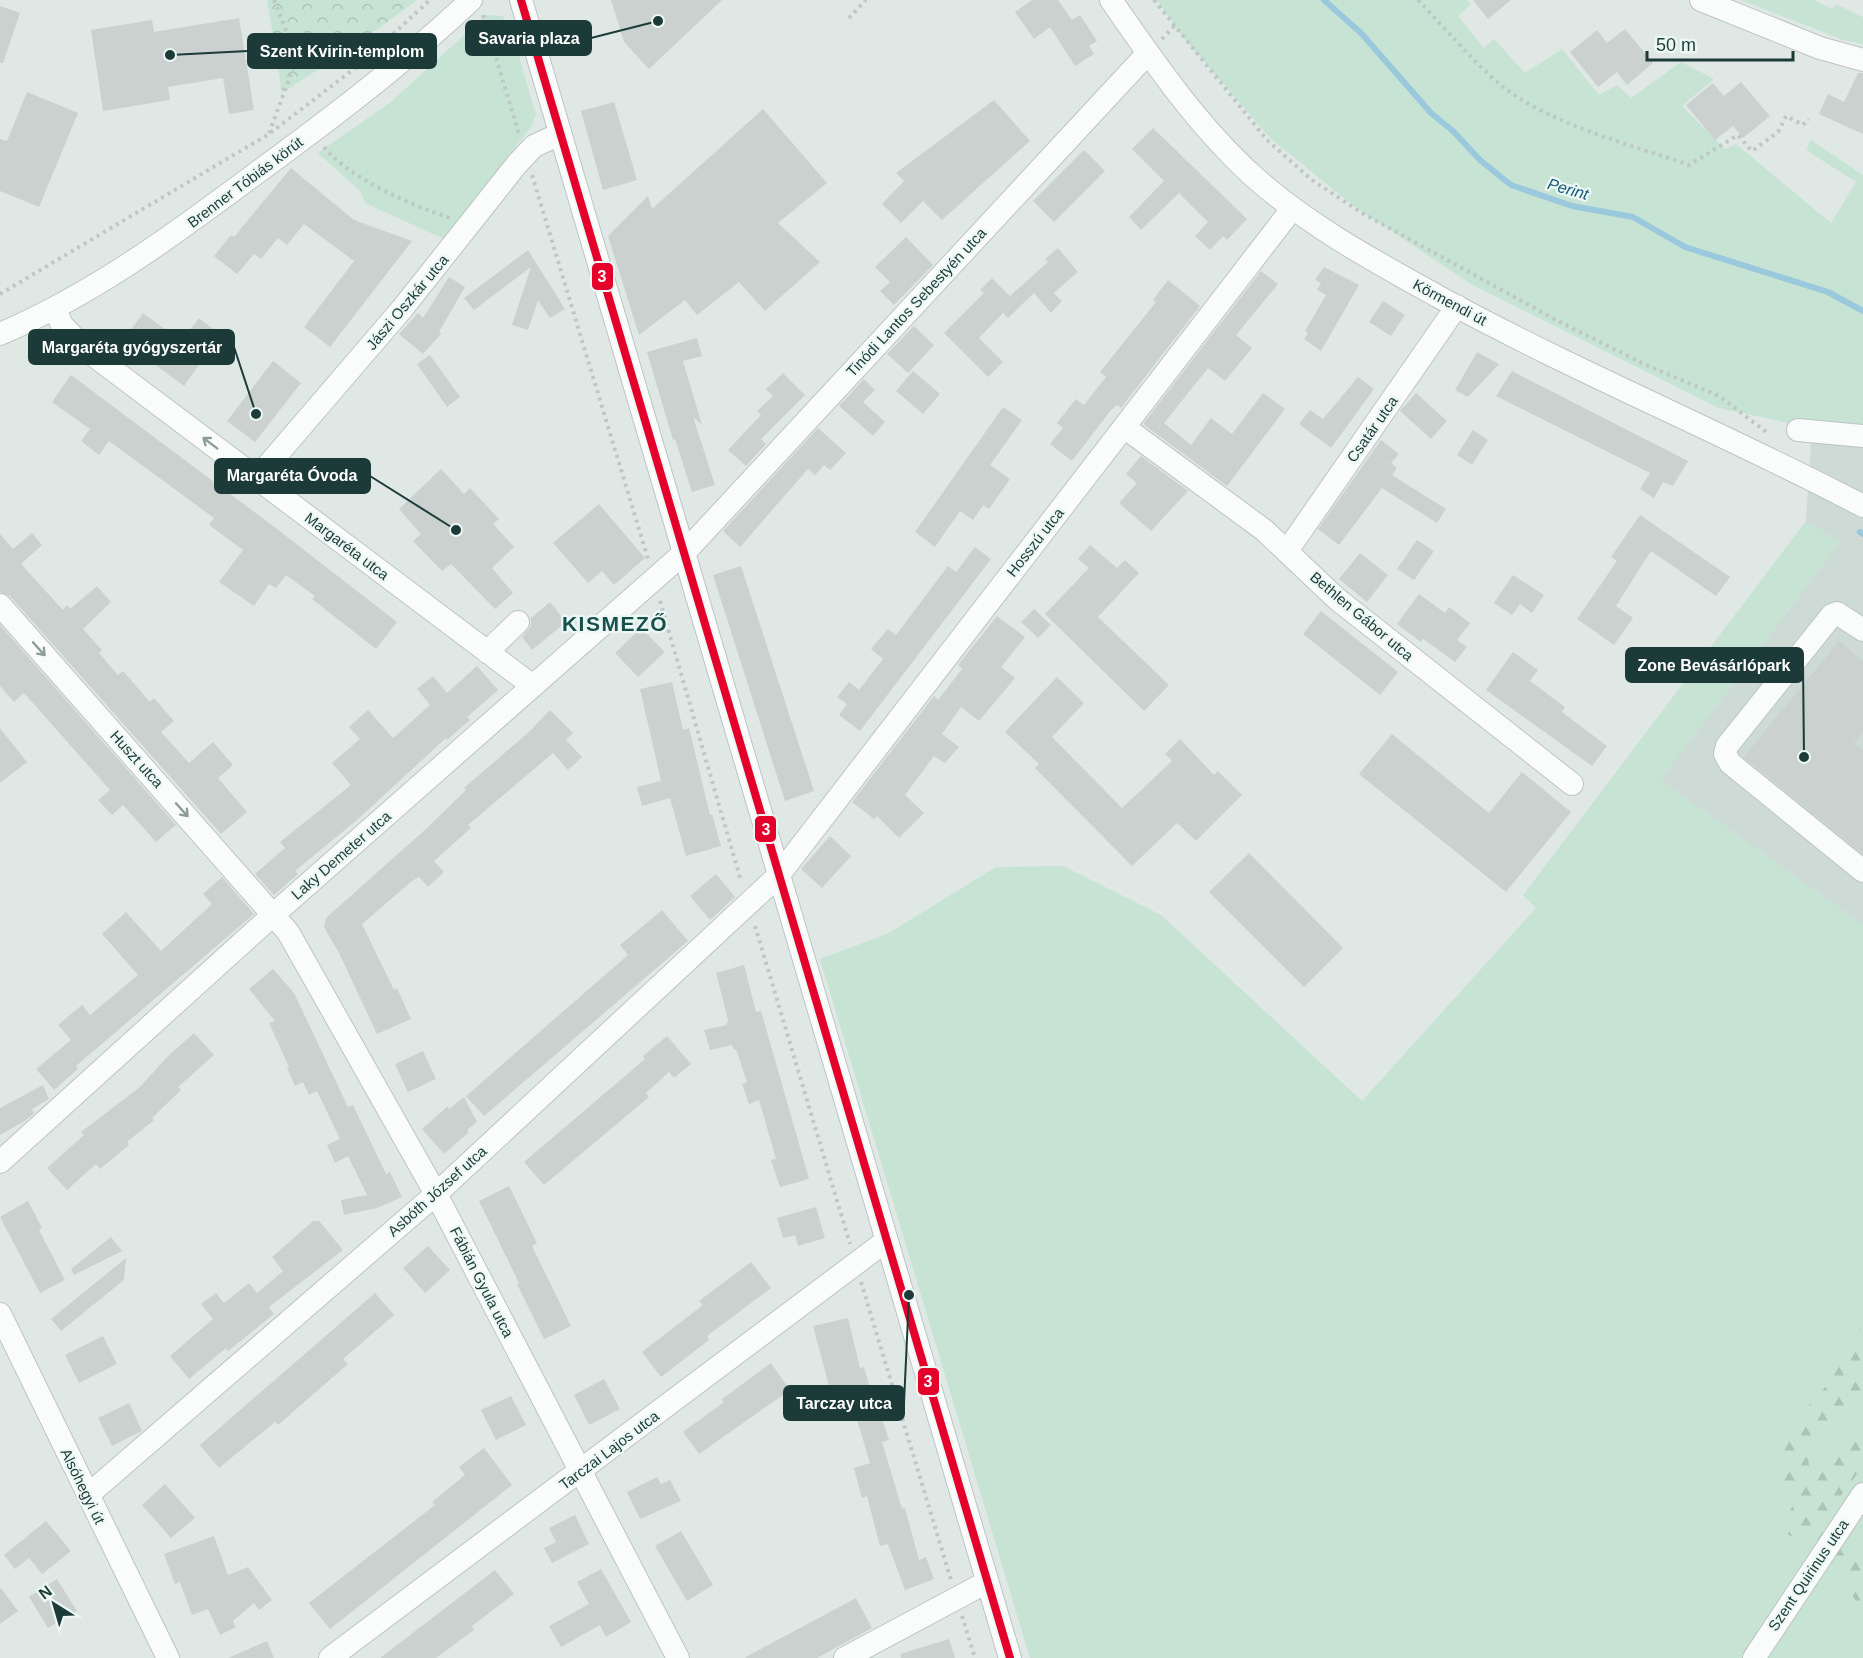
<svg xmlns="http://www.w3.org/2000/svg" width="1863" height="1658" font-family="Helvetica,sans-serif">
  <style>
    .built { fill: #cddad6 }
    .grass { fill: #c7e3d4 }
    .forest { fill: url(#forest-firs) }
    .park { fill: url(#park-crowns) }
    .lines { fill: none; stroke-linecap: round; stroke-linejoin: round }
    .stream { stroke: #9ac8dc; stroke-width: 6 }
    .building { fill: #cad1cf }
    .minor-casing { stroke: #bdc4c3; stroke-width: 24 }
    .path { stroke: #bdc8c6; stroke-width: 4; stroke-dasharray: 3 4.5; stroke-linecap: butt }
    .minor { stroke: #fafcfb; stroke-width: 22 }
    .bus-1-casing { stroke: #edf7f4; stroke-width: 12 }
    .bus-1 { stroke: #e4002b; stroke-width: 8 }
    .oneway { stroke: #8b9c9a }
    .labels { text-anchor: middle; dominant-baseline: central; stroke-width: 4.5; stroke-linejoin: round; paint-order: stroke }
    .street-label { font-size: 15px; fill: #1c3b38; stroke: #edf7f4 }
    .water-label { font-size: 16px; font-style: italic; fill: #11597d; stroke: #edf7f4 }
    .district-label { font-size: 21px; font-weight: bold; letter-spacing: 1.5px; fill: #174f4b; stroke: #edf7f4 }
    .leader { fill: none; stroke: #1c3b38; stroke-width: 2 }
    .callout-dot { fill: #1c3b38; stroke: #edf7f4; stroke-width: 2 }
    .callout { fill: #1c3b38; stroke: #1c3b38; stroke-width: 2 }
    .callout-label { font-size: 16px; text-anchor: middle; font-weight: bold; fill: #fff }
    .line-badge { stroke: #edf7f4; stroke-width: 2 }
    .badge-label { font-size: 16px; text-anchor: middle; font-weight: bold; fill: #fff }
  </style>
  <defs>
    <pattern id="forest-firs" width="22" height="20" patternUnits="userSpaceOnUse" patternTransform="scale(1.5)"><rect width="22" height="20" fill="#c7e3d4"/><path d="M5 1l3.5 6h-7zM16 11l3.5 6h-7z" fill="#aac4b7"/></pattern>
    <pattern id="park-crowns" width="20" height="18" patternUnits="userSpaceOnUse" patternTransform="scale(1.5)"><rect width="20" height="18" fill="#c7e3d4"/><path d="M2 6a3 3 0 1 1 6 0M12 15a3 3 0 1 1 6 0" fill="none" stroke="#aac4b7"/></pattern>
  </defs>
  <rect width="100%" height="100%" fill="#e0e8e6"/>
  <path class="built" d="M1812,428L1863,429V925L1660,780L1840,542L1806,521Z"/>
  <path class="grass" d="M1157,0H1467L1471,4L1458,16L1484,48L1494,39L1525,73L1562,49L1599,95L1617,85L1631,98L1681,62L1714,79L1682,106L1725,149L1736,144L1831,223L1856,182L1806,150L1811,140L1863,175V429L1812,428L1719,408L1471,284L1351,204L1271,139L1182,36Z
    M1741,0H1814L1832,9L1836,4L1863,17V44L1843,40Z
    M486,15L502,16L510,25L536,115L531,127L444,239L365,203L360,191L318,153L391,102Z
    M1806,521L1840,542L1660,780L1863,925V1658H1030L820,959L889,933L996,867L1063,866L1161,915L1362,1101L1536,908L1523,895Z"/>
  <path class="forest" d="M1863,1324V1389L1808,1456L1811,1486L1863,1421V1466L1833,1506L1863,1564V1612L1819,1546L1781,1532L1795,1500L1781,1472L1780,1438L1828,1384Z"/>
  <path class="park" d="M267,0H417L353,47L282,93Z"/>
  <g class="lines">
    <path class="stream" d="M1324,0L1361,33L1431,113L1453,131L1480,160L1511,185L1572,206L1633,217L1685,247L1828,292L1863,311
      M1860,532L1863,534"/>
  </g>
  <path class="building" d="M611,0H722L649,69L624,42Z
    M1032,0H1058L1072,20L1080,15L1097,41L1089,46L1094,54L1075,66L1050,27L1034,39L1015,12Z
    M1473,0H1511L1488,19Z
    M0,6L20,13L3,63H0Z
    M239,18L254,110L229,114L223,78L168,87L170,100L103,111L91,30L152,20L154,32Z
    M1625,29L1653,63L1627,85L1617,72L1598,87L1570,52L1597,30L1607,43Z
    M1858,73H1863V134L1819,114L1828,94L1844,102Z
    M1741,82L1770,116L1743,138L1733,126L1715,140L1686,105L1713,83L1724,96Z
    M27,92L78,113L39,207L0,191V139L7,141Z
    M994,100L1030,141L942,220L923,201L901,223L882,204L904,181L896,173Z
    M614,102L637,180L603,190L581,111Z
    M763,109L827,183L778,223L820,262L765,311L739,282L697,315L685,300L639,335L608,236L648,196L652,209Z
    M1153,128L1247,219L1227,240L1223,236L1210,250L1195,236L1208,222L1179,193L1141,230L1129,217L1164,181L1132,149Z
    M1084,150L1105,171L1054,222L1033,201Z
    M291,168L354,220L412,241L330,347L304,327L354,261L304,224L287,245L278,238L261,259L254,254L237,274L214,256L231,235L234,237Z
    M906,237L933,265L894,305L880,291L890,282L875,267Z
    M1058,248L1078,272L1054,293L1062,301L1051,313L1034,293L1008,318L1003,313L979,338L1003,362L988,377L944,333L984,293L980,290L992,278L1010,296L1048,262L1045,259Z
    M528,250L565,309L550,318L538,300L528,330L512,325L531,267L474,310L464,298Z
    M1324,267L1359,285L1321,351L1304,339L1308,333L1305,331L1326,295L1317,290L1321,283L1315,280Z
    M1261,271L1278,284L1236,335L1252,348L1225,381L1208,368L1164,423L1191,445L1211,418L1232,434L1263,393L1285,409L1227,486L1143,424Z
    M449,277L465,287L439,332L441,334L423,354L399,334L418,313L423,318Z
    M1168,280L1200,306L1121,408L1117,405L1111,410L1072,461L1050,444L1063,428L1057,423L1076,399L1084,405L1106,377L1100,372L1156,302L1153,300Z
    M1383,301L1405,315L1391,336L1369,322Z
    M143,313L181,341L199,318L214,330L196,352L204,358L184,386L123,341Z
    M914,326L934,345L908,373L887,354Z
    M697,338L702,356L683,361L702,425L693,417L715,485L692,492L675,439L673,440L647,352Z
    M1477,352L1499,364L1468,397L1455,390Z
    M430,355L460,397L447,407L417,364Z
    M273,361L301,383L255,442L227,421Z
    M913,371L940,394L923,414L896,391Z
    M1512,371L1688,461L1673,486L1663,482L1654,498L1640,489L1650,473L1496,396Z
    M783,373L805,395L761,439L766,444L746,466L728,450L761,415L757,411L773,396L766,389Z
    M71,375L277,529L397,622L376,649L312,599L315,596L286,575L276,588L269,584L254,606L219,582L243,550L209,525L214,518L109,441L99,455L81,441L90,429L52,402Z
    M1358,377L1374,389L1331,448L1299,424L1310,410L1323,419Z
    M864,379L875,390L863,402L885,422L873,436L839,406Z
    M1416,393L1447,421L1431,439L1400,411Z
    M1003,407L1022,420L990,465L1010,479L989,509L983,505L973,520L960,511L935,547L915,532Z
    M818,428L846,453L830,470L824,465L815,475L808,469L740,547L723,531Z
    M1473,430L1488,440L1472,465L1457,455Z
    M1381,440L1399,454L1391,463L1397,468L1392,475L1446,509L1437,523L1382,488L1339,545L1318,529Z
    M1141,456L1188,491L1151,531L1119,503L1137,483L1126,474Z
    M441,469L464,494L470,488L499,519L493,524L514,547L492,568L513,593L495,609L451,564L442,571L413,541L421,534L399,509Z
    M599,504L645,558L614,585L602,571L588,583L553,543Z
    M1640,515L1730,577L1716,596L1651,551L1616,606L1633,618L1614,645L1577,619L1617,561L1611,557Z
    M32,533L42,545L21,564L63,610L67,605L70,609L97,586L111,602L83,629L102,650L99,653L118,675L123,671L150,702L154,698L174,721L161,732L189,763L213,742L233,765L218,778L247,812L221,834L10,596L0,592V534L13,549Z
    M1417,540L1434,551L1414,580L1397,569Z
    M1090,545L1117,568L1125,560L1139,573L1098,617L1169,685L1144,711L1045,614L1089,568L1078,559Z
    M975,547L991,559L860,731L839,715L847,704L837,697L849,682L859,690L883,659L871,649L888,629L896,635L948,566L956,572Z
    M1360,553L1388,575L1367,602L1339,579Z
    M741,566L814,791L785,801L713,575Z
    M1513,575L1544,595L1532,613L1520,604L1512,615L1494,603Z
    M1419,594L1445,613L1449,607L1470,623L1457,640L1467,647L1455,662L1423,639L1421,642L1397,624Z
    M550,602L566,622L532,650L522,637L531,626V618Z
    M1034,609L1051,625L1038,638L1021,622Z
    M1321,611L1398,672L1380,695L1303,634Z
    M997,616L1025,637L1001,667L1015,678L979,721L961,707L942,734L959,747L945,763L934,756L905,795L924,813L899,838L877,816L874,819L852,802L934,696L938,700L962,669L958,665Z
    M0,625L176,825L156,842L123,805L112,815L98,800L110,790L24,693L14,702L0,686Z
    M641,628L665,652L638,677L615,653Z
    M1839,641L1863,661V732L1854,743L1863,750V854L1744,757Z
    M1513,652L1538,670L1530,681L1565,707L1562,712L1607,746L1592,766L1486,690Z
    M477,666L498,690L467,717L470,720L447,740L446,738L357,820L295,871L298,874L274,895L255,874L285,848L280,842L351,785L332,763L360,739L349,727L368,710L393,738L430,705L417,689L433,676L447,693Z
    M1057,677L1084,703L1052,737L1122,808L1172,761L1165,754L1180,739L1214,775L1218,771L1242,795L1196,841L1177,823L1132,866L1035,768L1039,764L1005,732Z
    M672,682L683,730L689,728L710,815L712,814L721,846L686,856L670,798L642,806L637,787L661,781L640,689Z
    M550,710L573,733L566,740L582,757L568,770L553,753L468,825L471,828L434,861L444,872L428,887L419,877L412,881L362,924L394,990L397,988L411,1019L377,1034L339,953L324,927L326,918L427,828L466,790L464,788L530,731Z
    M0,728L27,762L0,783Z
    M1392,734L1489,813L1522,772L1571,812L1506,892L1359,774Z
    M830,836L851,856L822,888L801,869Z
    M1249,853L1343,948L1304,987L1209,892Z
    M716,874L735,897L710,920L690,896Z
    M222,877L254,914L76,1066L78,1069L54,1090L36,1069L71,1040L58,1025L82,1005L90,1015L138,975L102,934L126,912L161,951L212,904L203,894Z
    M662,910L688,941L484,1116L466,1096L628,955L620,945Z
    M744,965L756,1012L761,1011L809,1179L780,1187L771,1160L776,1159L759,1100L749,1104L742,1084L747,1082L736,1049L734,1050L732,1045L710,1050L704,1030L727,1025L728,1020L716,973Z
    M273,969L294,993L348,1107L353,1105L386,1174L390,1172L402,1197L377,1208L344,1215L341,1200L367,1195L348,1156L335,1163L327,1145L340,1139L317,1091L309,1095L303,1082L295,1086L287,1068L289,1067L269,1023L275,1021L249,989Z
    M194,1033L214,1055L178,1087L181,1090L152,1118L154,1120L127,1142L129,1145L100,1169L96,1164L67,1190L47,1168L84,1135L81,1132L140,1087L169,1055Z
    M667,1036L691,1064L674,1078L669,1072L646,1093L649,1097L544,1185L524,1162L645,1059L643,1056Z
    M423,1051L436,1079L408,1092L395,1064Z
    M43,1085L49,1099L32,1109L34,1113L25,1121L0,1135V1108Z
    M464,1097L477,1122L467,1130L469,1132L444,1154L422,1129L448,1106L449,1109Z
    M509,1186L537,1243L532,1246L571,1326L544,1339L517,1284L519,1283L479,1201Z
    M28,1201L42,1228L39,1230L65,1280L40,1293L0,1217Z
    M816,1207L825,1238L798,1246L795,1235L783,1238L777,1218Z
    M313,1221H319L343,1250L269,1307L274,1314L228,1351L226,1348L189,1379L170,1356L213,1319L201,1304L216,1293L224,1303L249,1283L257,1293L283,1271L272,1257Z
    M111,1237L122,1251L74,1275L71,1269Z
    M428,1246L450,1270L425,1293L403,1268Z
    M126,1258L124,1280L61,1331L51,1319Z
    M751,1262L771,1288L707,1336L709,1340L661,1377L642,1352L703,1305L699,1301Z
    M375,1293L394,1315L343,1359L348,1364L278,1425L275,1422L219,1468L200,1445Z
    M848,1318L860,1368L864,1367L877,1413L880,1412L889,1440L882,1442L902,1509L905,1508L919,1560L926,1557L934,1579L905,1590L888,1544L880,1546L867,1496L862,1498L854,1468L870,1463L852,1403L835,1408L813,1326Z
    M103,1336L117,1364L79,1383L65,1355Z
    M771,1363L790,1390L699,1454L683,1432L724,1402L722,1399Z
    M604,1379L620,1409L589,1425L574,1395Z
    M511,1396L526,1425L496,1440L481,1410Z
    M129,1403L142,1431L112,1446L98,1418Z
    M484,1448L512,1485L330,1629L309,1603L435,1505L432,1502L465,1475L459,1467Z
    M657,1477L661,1484L670,1480L681,1501L640,1519L627,1492Z
    M165,1484L195,1518L171,1538L142,1505Z
    M575,1515L589,1544L552,1563L544,1548L556,1542L549,1528Z
    M46,1521L71,1551L42,1574L29,1558L15,1569L4,1555Z
    M681,1531L713,1585L687,1601L655,1546Z
    M214,1536L228,1575L248,1567L272,1600L259,1610L254,1603L233,1621L236,1627L220,1635L208,1609L192,1615L180,1582L175,1584L164,1554Z
    M601,1569L631,1622L606,1637L600,1625L561,1647L549,1626L589,1604L577,1582Z
    M495,1570L514,1594L472,1626L474,1630L436,1658H380Z
    M57,1579L77,1611L48,1628L29,1597Z
    M0,1587L18,1611L0,1624Z
    M856,1598L872,1628L817,1658H744Z
    M949,1639L955,1658H901L900,1654Z
    M267,1641L274,1658H228Z"/>
  <g class="lines">
    <defs>
      <path id="minor" d="M521,0L1010,1658
        M1111,0C1154,62 1197,125 1253,176C1309,226 1374,261 1439,297C1578,373 1724,433 1863,506
        M1701,0L1820,48L1863,60
        M55,309L62,325L85,349L533,686
        M0,334C91,295 168,239 247,180C325,123 401,66 471,0
        M1124,427L1264,530L1337,599L1572,784
        M1798,430L1863,436
        M257,478L402,309L517,164L534,146L560,134
        M1287,551L1457,306
        M0,605L288,932L436,1194L678,1658
        M1863,630L1837,613L1832,615L1727,746L1725,754L1730,763L1863,871
        M487,652L518,622
        M0,1162L274,914L685,552L1148,53
        M0,1314L168,1658
        M88,1495L436,1194L778,876L1292,209
        M330,1658L886,1241
        M845,1658L987,1582
        M1754,1658L1863,1494"/>
    </defs>
    <use href="#minor" class="minor-casing"/>
    <path class="path" d="M274,0L297,58
      M1154,0L1267,140L1312,180L1362,213L1558,321L1646,365L1719,396L1769,434
      M1418,0C1445,28 1471,60 1501,85C1548,124 1632,145 1689,165L1738,135L1752,151L1778,132L1786,116L1803,125L1809,119
      M483,15L519,134
      M849,18L866,0
      M1162,39L1176,24
      M269,133L297,58L339,44
      M324,147C350,179 411,205 450,218
      M532,175L648,559
      M0,294L269,134L363,62L430,0
      M660,601L741,881
      M755,926L850,1244
      M861,1282L951,1580
      M962,1616L975,1658"/>
    <use href="#minor" class="minor"/>
    <defs>
      <path id="bus-1" d="M521,0L1010,1658"/>
    </defs>
    <use href="#bus-1" class="bus-1-casing"/>
    <use href="#bus-1" class="bus-1"/>
  </g>
  <defs><path id="oneway-shaft" d="M-6 0H5M1.5-3L5.5 0L1.5 3" fill="none" stroke-width="1.6" stroke-linecap="round" stroke-linejoin="round" transform="scale(1.5)"/></defs>
  <g class="oneway">
    <use href="#oneway-shaft" transform="translate(210 443) rotate(-143)"/>
    <use href="#oneway-shaft" transform="translate(39 649) rotate(48)"/>
    <use href="#oneway-shaft" transform="translate(182 810) rotate(48)"/>
  </g>
  <g class="labels">
    <g class="street-label">
      <text transform="translate(245 182) rotate(-37)">Brenner Tóbiás körút</text>
      <text transform="translate(407 302) rotate(-50)">Jászi Oszkár utca</text>
      <text transform="translate(916 302) rotate(-47)">Tinódi Lantos Sebestyén utca</text>
      <text transform="translate(1450 302) rotate(28)">Körmendi út</text>
      <text transform="translate(1372 429) rotate(-55)">Csatár utca</text>
      <text transform="translate(1035 542) rotate(-52)">Hosszú utca</text>
      <text transform="translate(347 546) rotate(37)">Margaréta utca</text>
      <text transform="translate(1362 616) rotate(40)">Bethlen Gábor utca</text>
      <text transform="translate(137 759) rotate(48)">Huszt utca</text>
      <text transform="translate(341 855) rotate(-41)">Laky Demeter utca</text>
      <text transform="translate(437 1191) rotate(-42)">Asbóth József utca</text>
      <text transform="translate(482 1282) rotate(63)">Fábián Gyula utca</text>
      <text transform="translate(609 1450) rotate(-37)">Tarczai Lajos utca</text>
      <text transform="translate(83 1486) rotate(64)">Alsóhegyi út</text>
      <text transform="translate(1808 1575) rotate(-56)">Szent Quirinus utca</text>
    </g>
    <g class="water-label">
      <text transform="translate(1568 189) rotate(16)">Perint</text>
    </g>
    <g class="district-label">
      <text x="615" y="623">KISMEZŐ</text>
    </g>
  </g>
  <path class="leader" d="M658 21L591 38M170 55L248 51M256 414L234 347M456 530L370 476M1804 757L1803 665M909 1295L904 1403"/>
  <g class="callout-dot">
    <circle cx="658" cy="21" r="6"/>
    <circle cx="170" cy="55" r="6"/>
    <circle cx="256" cy="414" r="6"/>
    <circle cx="456" cy="530" r="6"/>
    <circle cx="1804" cy="757" r="6"/>
    <circle cx="909" cy="1295" r="6"/>
  </g>
  <g class="callout">
    <rect x="466" y="21" width="125" height="34" rx="6"/>
    <rect x="248" y="34" width="188" height="34" rx="6"/>
    <rect x="29" y="330" width="205" height="34" rx="6"/>
    <rect x="215" y="459" width="155" height="34" rx="6"/>
    <rect x="1626" y="648" width="177" height="34" rx="6"/>
    <rect x="784" y="1386" width="120" height="34" rx="6"/>
  </g>
  <g class="callout-label">
    <text x="529" y="44">Savaria plaza</text>
    <text x="342" y="57">Szent Kvirin-templom</text>
    <text x="132" y="353">Margaréta gyógyszertár</text>
    <text x="292" y="481">Margaréta Óvoda</text>
    <text x="1714" y="671">Zone Bevásárlópark</text>
    <text x="844" y="1409">Tarczay utca</text>
  </g>
  <g class="line-badge">
    <rect x="591" y="262" width="23" height="29" rx="6" fill="#e4002b"/>
    <rect x="754" y="815" width="23" height="28" rx="6" fill="#e4002b"/>
    <rect x="917" y="1367" width="23" height="29" rx="6" fill="#e4002b"/>
  </g>
  <g class="badge-label">
    <text x="602" y="282">3</text>
    <text x="766" y="835">3</text>
    <text x="928" y="1387">3</text>
  </g>
  <g transform="translate(54 1604) rotate(323)" stroke="#edf7f4" stroke-width="4.5" paint-order="stroke">
  <path d="M0-4.5L10 22L0 15L-10 22Z" fill="#1c3b38"/>
  <text y="-9" font-size="16" font-weight="bold" text-anchor="middle" fill="#1c3b38">N</text>
  </g>
  <path d="M1647 51v9h146v-9" fill="none" stroke="#1c3b38" stroke-width="3"/>
  <text x="1656" y="51" font-size="18" fill="#1c3b38" stroke="#edf7f4" stroke-width="4.5" paint-order="stroke">50 m</text>
</svg>
